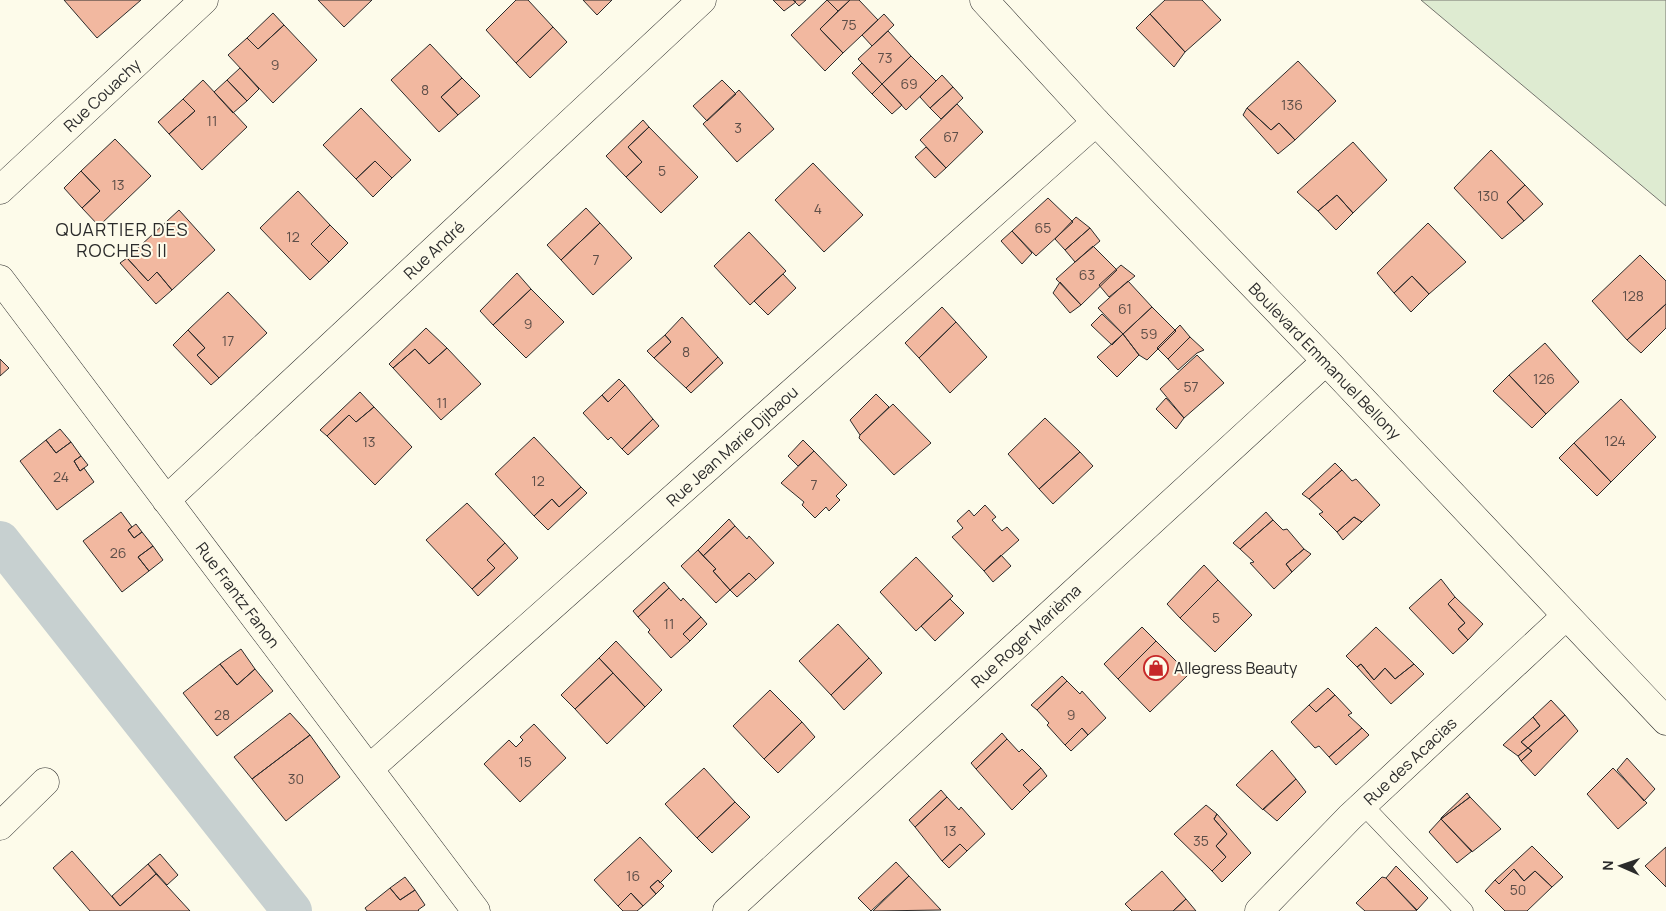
<svg xmlns="http://www.w3.org/2000/svg" width="1666" height="911" font-family="Manrope,sans-serif">
  <style>
    .green { fill: #deebd1; stroke: #74746e }
    .lines { fill: none; stroke-linecap: round; stroke-linejoin: round }
    .canal { stroke: #c7d0d0; stroke-width: 40 }
    .building { fill: #f2b8a0; stroke: #2b2b2b }
    .lane-casing { stroke: #2b2b2b; stroke-width: 19 }
    .street-casing { stroke: #2b2b2b; stroke-width: 29 }
    .secondary-casing { stroke: #2b2b2b; stroke-width: 29 }
    .lane { stroke: #fdfbea; stroke-width: 18 }
    .street { stroke: #fdfbea; stroke-width: 28 }
    .secondary { stroke: #fdfbea; stroke-width: 28 }
    .labels { text-anchor: middle; dominant-baseline: central; stroke-width: 4; stroke-linejoin: round; paint-order: stroke }
    .number-label { font-size: 14px; fill: #5d4e48 }
    .street-label { font-size: 16px; fill: #2b2b2b; stroke: #fdfbea }
    .poi-label { font-size: 16px; fill: #2b2b2b; stroke: #fdfbea; text-anchor: start }
    .neighbourhood-label { font-size: 18px; letter-spacing: 1px; fill: #2b2b2b; stroke: #fdfbea }
  </style>
  <rect width="100%" height="100%" fill="#fdfbea"/>
  <path class="green" d="M1421,0H1666V206Z"/>
  <g class="lines">
    <path class="canal" d="M0,541L292,911"/>
  </g>
  <path class="building" d="M64,0H141L97,38Z
    M318,0H372L344,27Z
    M516,0H528L553,27L516,63L486,30Z
    M583,0H612L597,15Z
    M773,0H793L796,2L784,11Z
    M793,0H806L799,6Z
    M827,0H850L838,11Z
    M827,0L838,11L820,29L843,53L825,71L791,35Z
    M850,0H859L878,20L843,53L820,29Z
    M1165,0H1202L1221,20L1185,52L1150,14Z
    M273,13L284,25L258,49L247,38Z
    M884,14L894,25L872,46L862,35Z
    M1150,14L1185,52L1174,67L1136,28Z
    M284,25L317,60L273,103L228,55L247,38L258,49Z
    M553,27L567,42L530,78L516,63Z
    M888,31L911,56L882,84L858,59Z
    M430,44L462,78L441,97L458,115L439,132L391,80Z
    M911,56L936,81L906,110L882,84Z
    M1298,61L1336,101L1295,140L1279,123L1271,130L1247,108Z
    M862,63L882,84L872,94L852,73Z
    M240,68L259,89L247,101L227,80Z
    M942,75L953,87L930,108L920,97Z
    M462,78L480,96L458,115L441,97Z
    M203,80L247,127L202,170L169,134L195,111L183,99Z
    M227,80L247,101L233,113L214,92Z
    M722,80L736,94L707,121L693,106Z
    M882,84L902,105L892,114L872,94Z
    M953,87L963,98L941,119L930,108Z
    M739,90L774,129L737,162L703,124Z
    M183,99L195,111L169,134L158,122Z
    M957,104L983,132L946,168L920,140Z
    M361,108L411,160L392,178L375,161L356,179L323,145Z
    M1247,108L1271,130L1279,123L1295,140L1278,154L1243,115Z
    M643,120L649,127L628,147L642,162L626,177L606,156Z
    M649,127L698,177L661,213L626,177L642,162L628,147Z
    M115,139L151,176L99,226L82,208L100,191L81,171Z
    M1353,142L1387,180L1353,213L1337,195L1318,211L1297,192Z
    M926,147L946,168L935,178L915,157Z
    M1491,150L1525,185L1507,202L1524,221L1502,239L1454,188Z
    M375,161L392,178L373,197L356,179Z
    M813,163L863,215L824,252L775,200Z
    M81,171L100,191L82,208L64,188Z
    M1525,185L1543,204L1524,221L1507,202Z
    M298,191L330,225L311,244L329,262L310,280L260,228Z
    M1337,195L1353,213L1336,230L1318,211Z
    M1048,198L1073,222L1036,256L1012,231Z
    M586,208L600,223L561,260L547,245Z
    M179,210L215,250L172,290L157,272L148,281L127,258Z
    M1076,217L1090,228L1065,250L1055,239Z
    M600,223L632,258L593,295L561,260Z
    M1428,223L1466,262L1429,294L1412,276L1394,293L1377,273Z
    M330,225L348,243L329,262L311,244Z
    M1090,228L1100,241L1075,262L1065,250Z
    M1012,231L1032,253L1022,264L1001,241Z
    M749,232L786,271L750,305L714,266Z
    M1093,246L1117,270L1081,305L1056,279Z
    M1640,255L1666,281V304L1627,340L1592,301Z
    M127,258L148,281L157,272L172,290L156,304L120,263Z
    M1121,265L1135,276L1109,297L1099,285Z
    M517,273L531,289L493,325L480,311Z
    M783,274L796,288L768,315L754,301Z
    M1412,276L1429,294L1411,312L1394,293Z
    M1128,281L1152,307L1123,334L1098,308Z
    M1060,282L1081,305L1070,313L1053,293Z
    M531,289L564,322L526,358L493,325Z
    M228,292L267,333L219,378L197,355L205,348L188,330Z
    M1666,304V328L1641,353L1627,340Z
    M942,307L956,322L919,358L905,343Z
    M1152,307L1176,331L1147,360L1139,355L1123,334Z
    M1102,314L1123,334L1112,345L1091,325Z
    M682,317L718,357L686,388L654,358L671,342L665,335Z
    M956,322L987,357L950,393L919,358Z
    M1180,325L1190,337L1168,359L1157,348Z
    M426,328L447,348L429,364L415,349L393,368L389,364Z
    M188,330L205,348L197,355L219,378L211,385L173,345Z
    M1123,334L1139,355L1117,377L1097,357Z
    M665,335L671,342L654,358L647,351Z
    M1190,337L1204,350L1197,353L1178,370L1168,359Z
    M1545,343L1579,382L1546,414L1509,375Z
    M447,348L481,384L441,420L393,368L415,349L429,364Z
    M1197,355L1224,383L1184,418L1160,389Z
    M718,357L723,363L691,393L686,388Z
    M0,359L9,368L0,376Z
    M1509,375L1546,414L1532,428L1493,391Z
    M619,379L625,385L608,402L602,395Z
    M625,385L653,419L622,449L611,437L608,440L583,413L602,395L608,402Z
    M360,392L374,407L356,422L349,415L327,436L320,430Z
    M876,394L889,407L860,435L850,420Z
    M1166,398L1184,418L1176,429L1156,409Z
    M1621,399L1656,437L1611,482L1574,443Z
    M893,404L931,443L894,475L859,438L860,435Z
    M374,407L412,447L375,485L327,436L349,415L356,422Z
    M1045,418L1080,452L1039,489L1008,454Z
    M653,419L659,426L628,455L622,449Z
    M60,429L71,442L56,453L46,440Z
    M534,437L581,487L559,507L552,499L534,516L495,474Z
    M46,440L56,453L71,442L81,456L74,461L80,471L84,468L94,482L57,510L20,461Z
    M803,440L814,451L798,466L788,456Z
    M1574,443L1611,482L1597,496L1559,458Z
    M814,451L847,485L836,496L840,500L829,511L826,507L815,518L802,505L804,502L781,483Z
    M1080,452L1093,466L1053,504L1039,489Z
    M81,456L88,465L80,471L74,461Z
    M1335,463L1342,470L1309,499L1302,494Z
    M1342,470L1352,481L1356,479L1380,505L1362,522L1354,517L1337,532L1319,514L1323,512L1309,499Z
    M581,487L587,493L548,530L534,516L552,499L559,507Z
    M467,503L505,543L487,560L495,568L472,589L426,540Z
    M985,505L996,517L992,520L1002,531L1007,527L1019,540L984,571L952,537L963,528L957,521L969,510L974,516Z
    M121,512L132,527L128,530L134,538L142,532L153,546L138,557L149,571L122,592L83,541Z
    M1266,512L1273,520L1240,549L1233,543Z
    M1354,517L1362,522L1343,540L1337,532Z
    M729,519L735,526L703,556L698,550Z
    M1273,520L1283,530L1287,529L1304,549L1286,564L1292,572L1274,589L1250,563L1254,562L1240,549Z
    M136,524L142,532L134,538L128,530Z
    M735,526L747,539L749,536L774,563L756,580L749,573L730,590L713,571L716,569L703,556Z
    M505,543L518,558L478,596L472,589L495,568L487,560Z
    M153,546L163,560L149,571L138,557Z
    M1304,549L1311,554L1292,572L1286,564Z
    M698,550L716,569L713,571L730,590L716,603L681,566Z
    M1001,555L1011,566L993,582L984,571Z
    M916,557L953,596L916,631L880,592Z
    M1204,565L1218,580L1180,618L1167,604Z
    M749,573L756,580L737,597L730,590Z
    M1441,579L1455,597L1448,604L1465,623L1458,629L1468,640L1453,654L1409,608Z
    M1218,580L1252,615L1215,652L1180,618Z
    M664,582L669,588L638,617L633,611Z
    M669,588L681,601L683,598L701,617L683,634L690,641L671,658L648,632L650,630L638,617Z
    M1455,597L1483,624L1468,640L1458,629L1465,623L1448,604Z
    M950,599L964,613L935,641L921,626Z
    M701,617L707,624L690,641L683,634Z
    M838,624L869,658L831,695L799,661Z
    M1142,627L1156,641L1118,679L1104,664Z
    M1376,627L1414,664L1395,679L1385,668L1374,680L1361,664L1357,667L1346,656Z
    M616,641L662,690L645,707L599,658Z
    M1156,641L1189,674L1150,712L1118,679Z
    M241,649L255,669L237,685L220,664Z
    M599,658L613,673L575,709L561,695Z
    M869,658L882,673L844,710L831,695Z
    M220,664L237,685L255,669L273,691L217,736L183,693Z
    M1361,664L1374,680L1385,668L1395,679L1414,664L1424,674L1391,704L1357,667Z
    M613,673L645,707L607,744L575,709Z
    M1062,676L1067,681L1037,710L1031,705Z
    M1067,681L1080,694L1082,691L1106,718L1088,735L1082,728L1065,745L1047,725L1049,723L1037,710Z
    M1328,688L1335,695L1316,712L1309,705Z
    M770,690L802,722L764,759L733,726Z
    M1335,695L1352,713L1348,715L1362,728L1329,757L1319,746L1315,748L1291,722L1309,705L1316,712Z
    M1551,700L1565,715L1528,748L1521,742L1540,726L1533,717Z
    M290,713L310,735L252,779L234,757Z
    M1565,715L1578,731L1535,776L1521,761L1532,751L1528,748Z
    M1533,717L1540,726L1521,742L1528,748L1518,756L1503,745Z
    M802,722L815,737L778,773L764,759Z
    M534,724L566,758L520,802L484,764L509,740L516,747L523,740L520,737Z
    M1082,728L1088,735L1071,751L1065,745Z
    M1362,728L1369,735L1336,765L1329,757Z
    M1002,733L1007,739L976,769L971,763Z
    M310,735L340,777L286,821L252,779Z
    M1007,739L1019,752L1022,749L1041,768L1023,785L1030,792L1012,810L976,769Z
    M1528,748L1532,751L1521,761L1518,756Z
    M1272,750L1296,779L1263,810L1236,785Z
    M1627,758L1655,789L1644,801L1617,770Z
    M704,768L735,802L697,838L665,804Z
    M1041,768L1047,776L1030,792L1023,785Z
    M1613,768L1647,803L1618,829L1587,794Z
    M1296,779L1306,792L1277,821L1263,809Z
    M941,790L947,797L915,827L909,820Z
    M1467,793L1470,797L1441,819V818Z
    M947,797L959,810L961,807L985,834L967,851L960,844L942,861L915,827Z
    M1470,797L1501,829L1472,852L1441,819Z
    M735,802L750,817L712,853L697,838Z
    M1206,805L1217,814L1214,819L1227,834L1216,846L1226,857L1212,871L1174,834Z
    M1217,814L1251,853L1222,882L1212,871L1226,857L1216,846L1227,834L1214,819Z
    M1441,819L1472,851L1457,863L1429,832Z
    M640,837L672,871L660,883L658,880L650,887L656,894L643,906L631,893L618,906L594,880Z
    M960,844L967,851L949,868L942,861Z
    M1532,846L1563,877L1552,887L1535,871L1524,881L1514,869L1499,884L1495,880Z
    M1666,847V887L1645,866Z
    M72,851L120,906L156,874L190,911H90L53,868Z
    M160,854L178,875L167,885L148,864Z
    M896,862L909,876L871,911L858,898Z
    M148,864L156,874L120,906L112,896Z
    M1396,866L1428,898L1417,910L1386,878Z
    M1514,869L1524,881L1535,871L1552,887L1527,911H1505L1485,891L1495,880L1499,884Z
    M1162,871L1186,899L1173,911H1132L1125,904Z
    M909,876L941,910L873,911Z
    M405,877L415,890L400,900L390,888Z
    M1382,877L1386,878L1417,911H1365L1356,903Z
    M658,880L664,886L656,894L650,887Z
    M390,888L400,900L415,890L425,905L418,910L419,911H367L365,908Z
    M631,893L643,906L637,911H623L618,906Z
    M1186,899L1196,911H1173Z"/>
  <g class="lines">
    <defs>
      <path id="lane" d="M1363,805L1464,911"/>
      <path id="street" d="M0,190L204,0
        M0,279L476,911
        M166,500L702,0
        M369,769L1096,122
        M0,826L45,782
        M727,911L1326,361
        M1259,911L1350,817L1566,616"/>
      <path id="secondary" d="M984,0L1096,122L1326,361L1666,721"/>
    </defs>
    <use href="#lane" class="lane-casing"/>
    <use href="#street" class="street-casing"/>
    <use href="#secondary" class="secondary-casing"/>
    <use href="#lane" class="lane"/>
    <use href="#street" class="street"/>
    <use href="#secondary" class="secondary"/>
  </g>
  <defs>
    <symbol id="shop-ring" viewBox="-11 -11 22 22"><circle r="9.5" fill="#fdfbea" stroke="#c62828" stroke-width="1.5"/><path d="M-5-2.5h2.3a2.7 3.5 0 0 1 5.4 0H5L5.5 6h-11ZM-1.5-2.5h3a1.5 2.3 0 0 0-3 0Z" fill="#c62828"/></symbol>
  </defs>
  <g fill-rule="evenodd">
    <use href="#shop-ring" x="1142" y="654" width="28" height="28"/>
  </g>
  <g class="labels">
    <g class="number-label">
      <text x="849" y="24">75</text>
      <text x="885" y="57">73</text>
      <text x="275" y="64">9</text>
      <text x="909" y="83">69</text>
      <text x="425" y="89">8</text>
      <text x="1292" y="104">136</text>
      <text x="212" y="120">11</text>
      <text x="738" y="127">3</text>
      <text x="951" y="136">67</text>
      <text x="662" y="170">5</text>
      <text x="118" y="184">13</text>
      <text x="1488" y="195">130</text>
      <text x="818" y="208">4</text>
      <text x="1043" y="227">65</text>
      <text x="293" y="236">12</text>
      <text x="596" y="259">7</text>
      <text x="1087" y="274">63</text>
      <text x="1633" y="295">128</text>
      <text x="1125" y="308">61</text>
      <text x="528" y="323">9</text>
      <text x="1149" y="333">59</text>
      <text x="228" y="340">17</text>
      <text x="686" y="351">8</text>
      <text x="1544" y="378">126</text>
      <text x="1191" y="386">57</text>
      <text x="442" y="402">11</text>
      <text x="1615" y="440">124</text>
      <text x="369" y="441">13</text>
      <text x="61" y="476">24</text>
      <text x="538" y="480">12</text>
      <text x="814" y="484">7</text>
      <text x="118" y="552">26</text>
      <text x="1216" y="617">5</text>
      <text x="669" y="623">11</text>
      <text x="222" y="714">28</text>
      <text x="1071" y="714">9</text>
      <text x="525" y="761">15</text>
      <text x="296" y="778">30</text>
      <text x="950" y="830">13</text>
      <text x="1201" y="840">35</text>
      <text x="633" y="875">16</text>
      <text x="1518" y="889">50</text>
    </g>
    <g class="street-label">
      <text transform="translate(102 95) rotate(-43)">Rue Couachy</text>
      <text transform="translate(434 250) rotate(-43)">Rue André</text>
      <text transform="translate(1325 361) rotate(46)">Boulevard Emmanuel Bellony</text>
      <text transform="translate(732 446) rotate(-42)">Rue Jean Marie Djibaou</text>
      <text transform="translate(238 595) rotate(53)">Rue Frantz Fanon</text>
      <text transform="translate(1026 636) rotate(-43)">Rue Roger Marièma</text>
      <text transform="translate(1410 761) rotate(-43)">Rue des Acacias</text>
    </g>
    <g class="poi-label">
      <text x="1174" y="668">Allegress Beauty</text>
    </g>
    <g class="neighbourhood-label">
      <text x="122" y="229">QUARTIER DES<tspan x="122" dy="21">ROCHES II</tspan></text>
    </g>
  </g>
  <g transform="translate(1621 866) rotate(272)" stroke="#fdfbea" stroke-width="4" paint-order="stroke">
  <path d="M0-4L9 19L0 12L-9 19Z" fill="#2b2b2b"/>
  <text y="-8" font-size="14" font-weight="bold" text-anchor="middle" fill="#2b2b2b">N</text>
  </g>
</svg>
